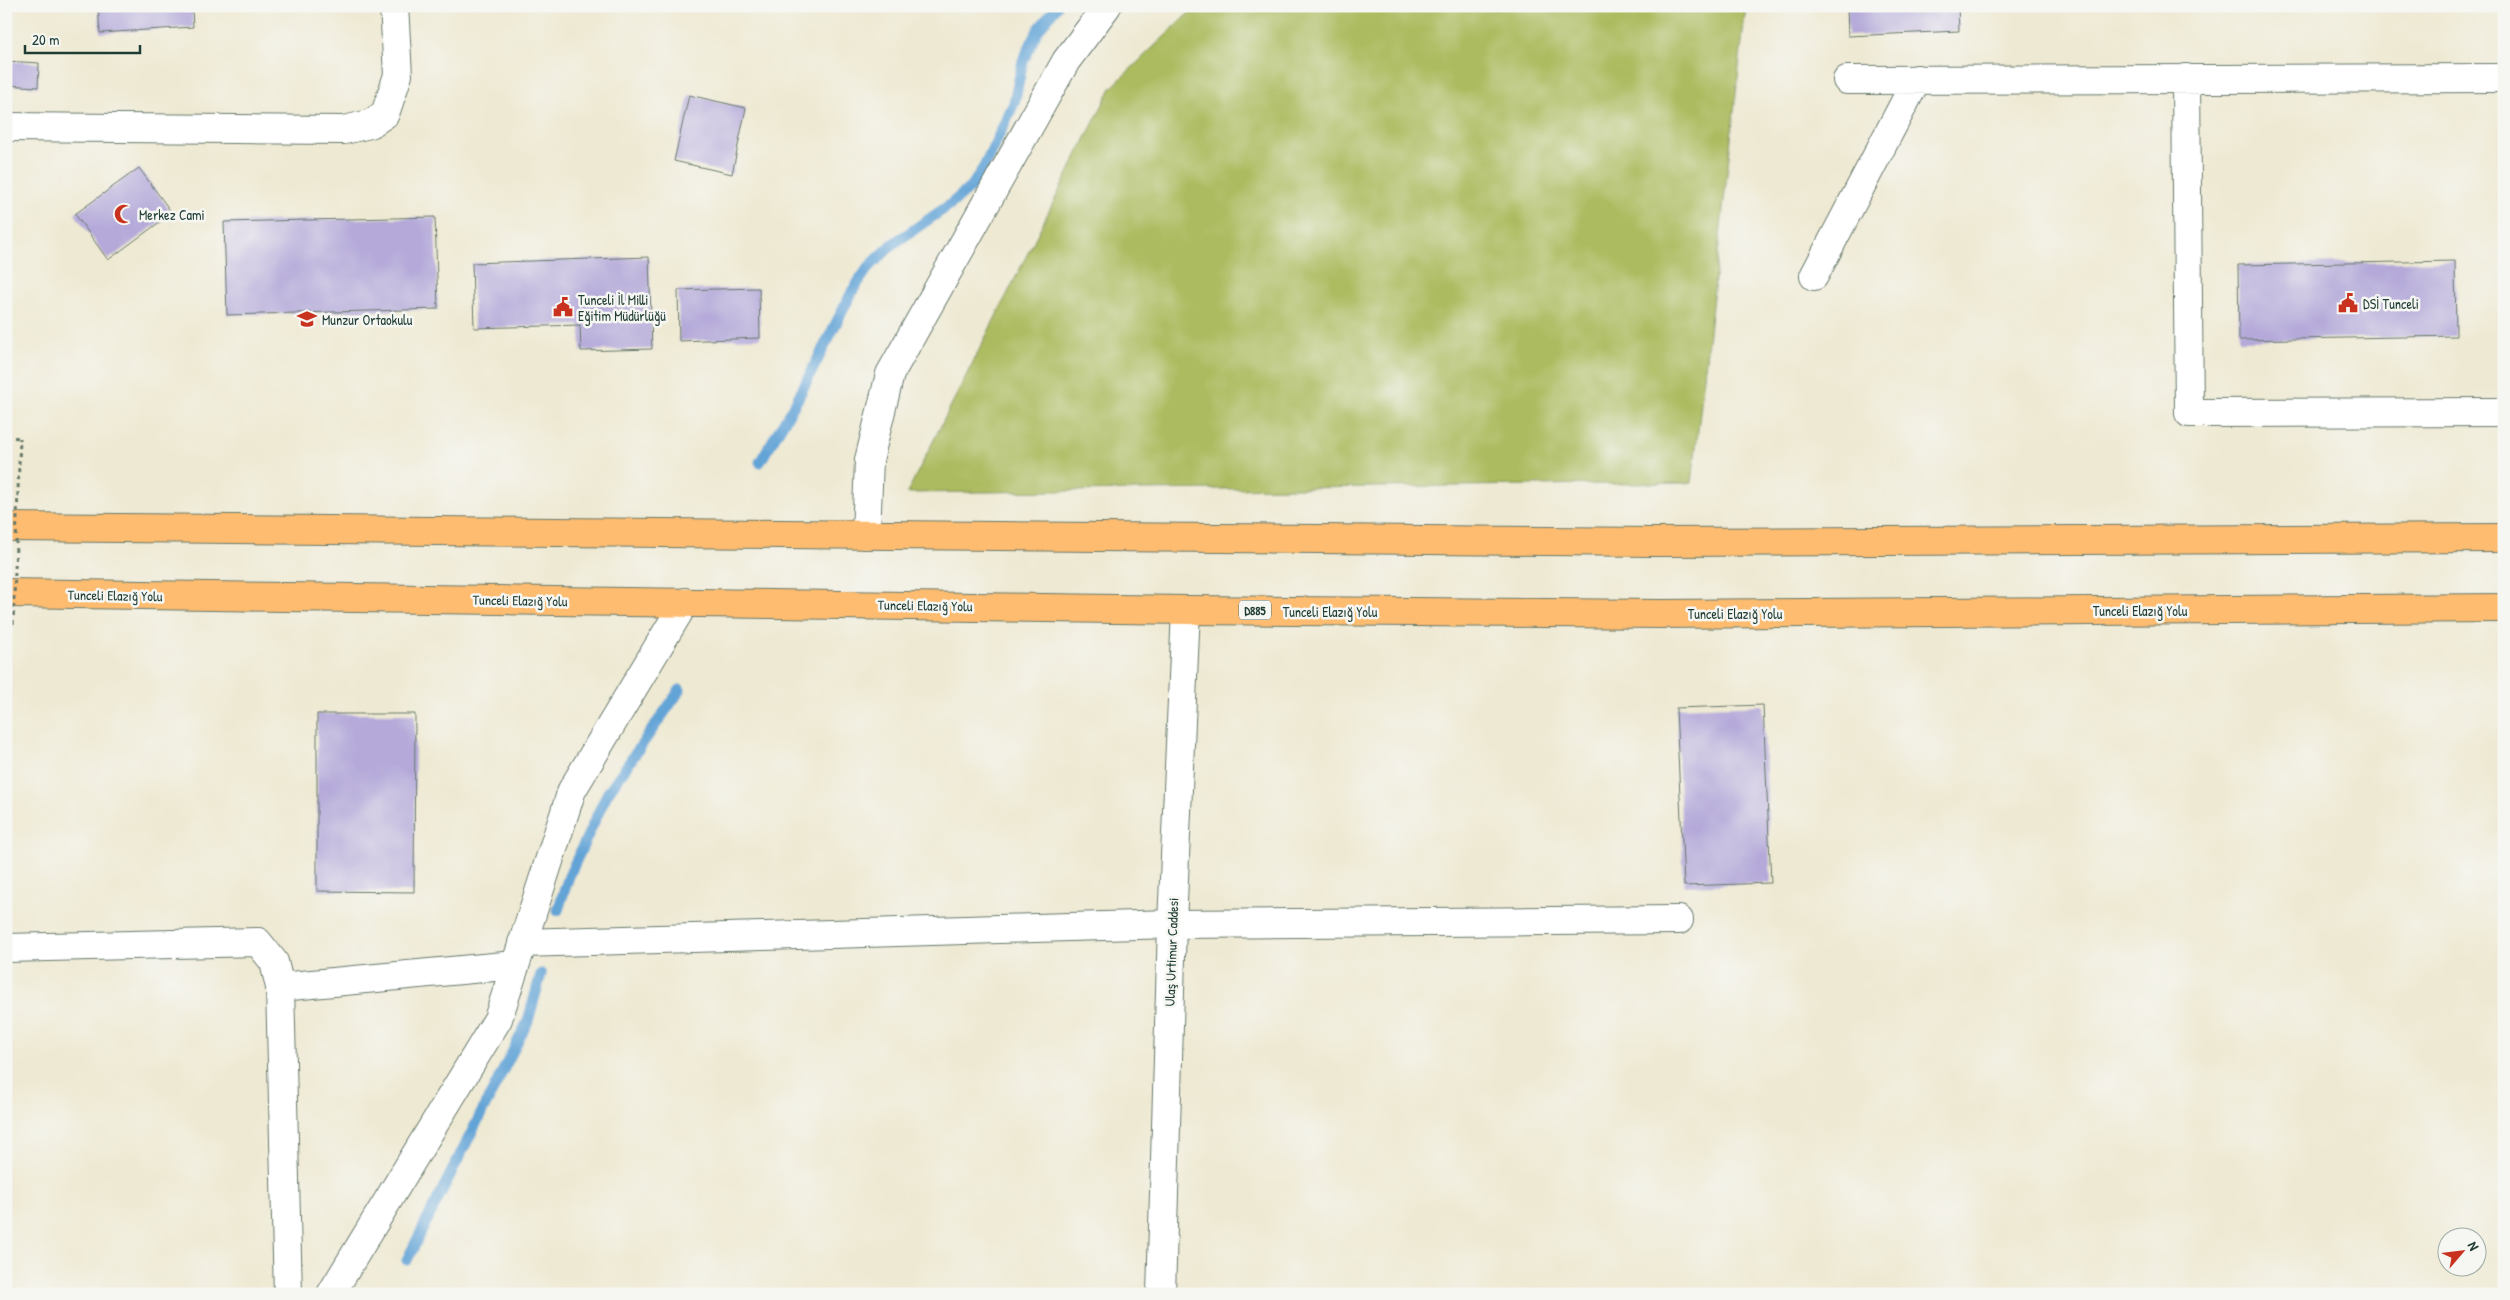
<svg xmlns="http://www.w3.org/2000/svg" width="2510" height="1300" font-family="'Patrick Hand',sans-serif">
  <style>
    .green { fill: #acbb5e; stroke: #667c49 }
    .lines { fill: none; stroke-linecap: round; stroke-linejoin: round }
    .stream { stroke: #64a4d7; stroke-width: 11 }
    .building { fill: #b4a9d9 }
    .minor-casing { stroke: #67796b; stroke-width: 30 }
    .major-casing { stroke: #67796b; stroke-width: 30 }
    .path { stroke: #67796b; stroke-width: 3; stroke-dasharray: 4 4; stroke-linecap: butt }
    .minor { stroke: #fff; stroke-width: 28 }
    .major { stroke: #fdbc70; stroke-width: 28 }
    .path-bridge { stroke: #67796b; stroke-width: 3; stroke-dasharray: 4 4; stroke-linecap: butt }
    .labels { text-anchor: middle; dominant-baseline: central; stroke-width: 5; stroke-linejoin: round; paint-order: stroke }
    .shield { fill: #f6f6f2; stroke: #60746d; stroke-width: 1 }
    .shield-label { font-size: 12px; font-weight: bold; fill: #1f3d34 }
    .poi-label { font-size: 14px; fill: #1f3d34; stroke: #f6f6f2; text-anchor: start }
    .street-label { font-size: 14px; fill: #1f3d34; stroke: #f6f6f2 }
  </style>
  <rect width="100%" height="100%" fill="#f6f6f2"/>
  <filter id="ink" filterUnits="userSpaceOnUse"><feTurbulence type="fractalNoise" baseFrequency=".02" numOctaves="2"/><feDisplacementMap in="SourceGraphic" scale="10" xChannelSelector="R" yChannelSelector="G"/><feConvolveMatrix kernelMatrix="1 2 1 2 8 2 1 2 1" color-interpolation-filters="sRGB"/></filter>
  <filter id="wash" filterUnits="userSpaceOnUse"><feTurbulence type="fractalNoise" baseFrequency=".0096" numOctaves="4" result="noise"/><feDisplacementMap in="SourceGraphic" scale="20" xChannelSelector="R" yChannelSelector="G"/><feGaussianBlur stdDeviation="1.12" result="paint"/><feColorMatrix in="noise" values="0 0 0 0 0 0 0 0 0 0 0 0 0 0 0 0 0 1.4 0 .05"/><feComposite in="paint" operator="in"/></filter>
  <g filter="url(#wash)">
    <rect width="100%" height="100%" fill="#eee9d2"/>
    <path class="green" d="M1746,6L1692,483L907,493L1111,88L1195,7Z"/>
    <g class="lines">
      <path class="stream" d="M760,462L797,400L853,290L868,268L893,244L951,204L972,186L984,167L1014,103L1023,61L1038,30L1057,6
        M558,910L569,876L607,794L680,690
        M407,1260L528,1021L541,974"/>
    </g>
    <g id="blocks">
      <path class="building" d="M98,6H192L193,27L100,33Z
        M1847,6H1958L1959,31L1848,36Z
        M6,61L39,63L38,87L6,85Z
        M689,95L746,108L732,174L674,161Z
        M139,168L172,213L108,260L75,214Z
        M435,217L438,309L227,315L224,222Z
        M649,257L652,349L581,351L580,325L474,328L472,263Z
        M2455,261L2456,336L2239,340L2238,265Z
        M759,288L760,338L679,341L678,290Z
        M1763,705L1771,883L1684,886L1676,708Z
        M317,714H415L414,892L317,891Z"/>
    </g>
  </g>
  <g filter="url(#ink)">
    <use href="#blocks" fill-opacity="0" stroke="#67796b" stroke-width="1"/>
    <g class="lines">
      <defs>
        <path id="minor" d="M2186,78L2189,413L2504,412
          M1847,80L2504,78
          M6,127L344,130L370,124L385,114L398,75L394,6
          M1814,276L1917,79
          M866,535L869,460L890,374L1066,61L1107,6
          M522,943L1172,924L1679,920
          M6,948L258,942L274,962L280,987L288,1294
          M280,987L515,965
          M331,1294L498,1019L572,790L685,602
          M1161,1294L1172,924L1186,610"/>
        <path id="major" d="M6,527L1654,542L2504,538
          M6,593L1186,610L1660,614L2504,608"/>
      </defs>
      <use href="#minor" class="minor-casing"/>
      <use href="#major" class="major-casing"/>
      <path class="path" d="M6,437L20,438"/>
      <use href="#minor" class="minor"/>
      <use href="#major" class="major"/>
      <path class="path-bridge" d="M13,624L20,438"/>
    </g>
  </g>
  <defs>
    <symbol id="mosque-bare" viewBox="-9 -9 18 18"><path d="M3.5-4.9A6 6 0 1 0 3.5 4.9A5 5 0 1 1 3.5-4.9Z" fill="#c8321e" stroke="#f6f6f2" stroke-width="2.5" paint-order="stroke"/></symbol>
    <symbol id="civic-bare" viewBox="-9 -9 18 18"><path d="M-.6-6.5H3V-4.5H.6V-3L4-1V1h2V6H-6V1h2V-1L-.6-3ZM-1.2 2.5V6h2.4V2.5Z" fill="#c8321e" stroke="#f6f6f2" stroke-width="2.5" paint-order="stroke"/></symbol>
    <symbol id="school-bare" viewBox="-9 -9 18 18"><path d="M0-5L7-2L0 1L-7-2ZM-4 1L0 2.5L4 1V4Q0 6-4 4Z" fill="#c8321e" stroke="#f6f6f2" stroke-width="2.5" paint-order="stroke"/></symbol>
  </defs>
  <g fill-rule="evenodd">
    <use href="#mosque-bare" x="110" y="200" width="28" height="28"/>
    <use href="#civic-bare" x="2334" y="289" width="28" height="28"/>
    <use href="#civic-bare" x="549" y="293" width="28" height="28"/>
    <use href="#school-bare" x="293" y="305" width="28" height="28"/>
  </g>
  <g class="labels">
    <rect class="shield" x="1239" y="600.5" width="32" height="19" rx="4"/>
    <g class="shield-label">
      <text x="1255" y="610">D885</text>
    </g>
    <g class="poi-label">
      <text x="139" y="214">Merkez Cami</text>
      <text x="578" y="299">Tunceli İl Milli<tspan x="578" dy="16">Eğitim Müdürlüğü</tspan></text>
      <text x="2363" y="303">DSİ Tunceli</text>
      <text x="322" y="319">Munzur Ortaokulu</text>
    </g>
    <g class="street-label">
      <text transform="translate(115 595) rotate(1)">Tunceli Elazığ Yolu</text>
      <text transform="translate(520 600) rotate(1)">Tunceli Elazığ Yolu</text>
      <text transform="translate(925 605) rotate(1)">Tunceli Elazığ Yolu</text>
      <text x="2140" y="610">Tunceli Elazığ Yolu</text>
      <text x="1330" y="611">Tunceli Elazığ Yolu</text>
      <text x="1735" y="613">Tunceli Elazığ Yolu</text>
      <text transform="translate(1171 952) rotate(-88)">Ulaş Urtimur Caddesi</text>
    </g>
  </g>
  <rect width="2510" height="1300" fill="none" stroke="#f6f6f2" stroke-width="25"/>
  <g transform="translate(2462 1252) rotate(62)"><circle r="24" fill="#f6f6f2" stroke="#a0aca6"/>
  <path d="M0-4L9 19L0 12L-9 19Z" fill="#c8321e"/>
  <text y="-8" font-size="14" font-weight="bold" text-anchor="middle" fill="#1f3d34">N</text>
  </g>
  <path d="M25 45v8h115v-8" fill="none" stroke="#1f3d34" stroke-width="2.5"/>
  <text x="32" y="45" font-size="15" fill="#1f3d34" stroke="#f6f6f2" stroke-width="4" paint-order="stroke">20 m</text>
</svg>
